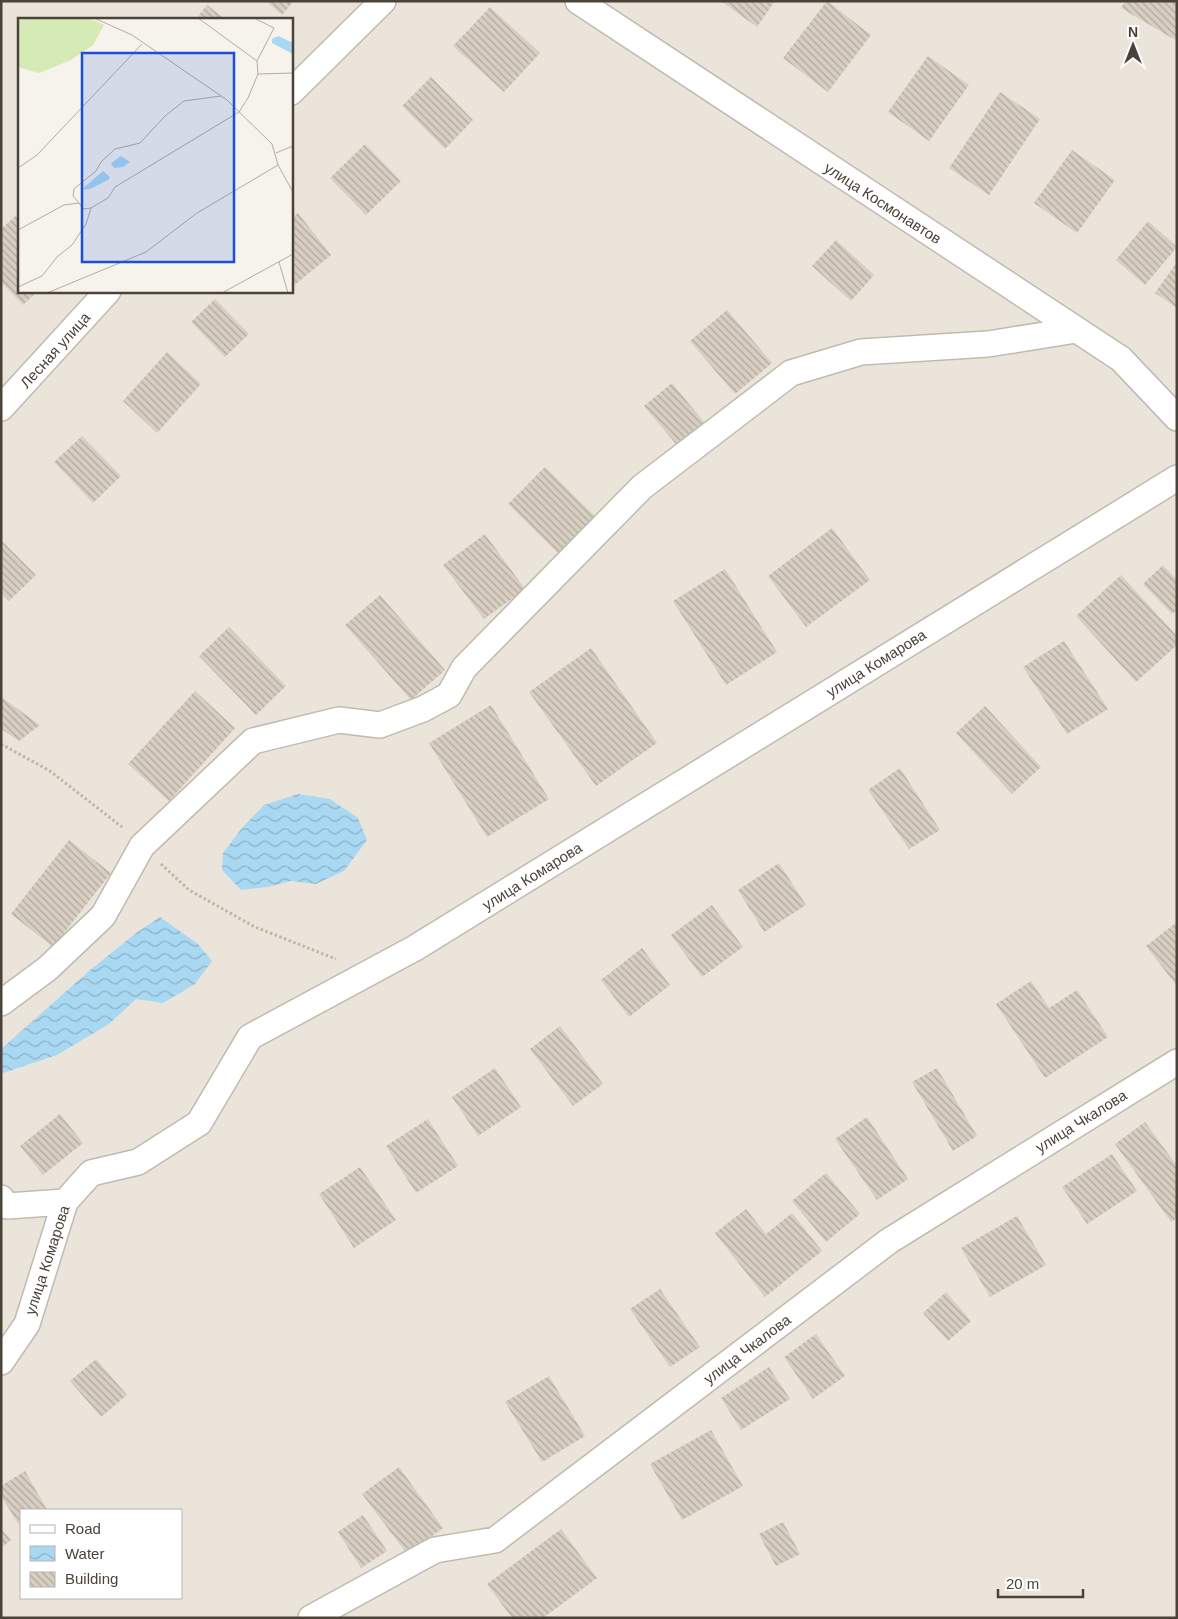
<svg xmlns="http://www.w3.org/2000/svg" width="1178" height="1619" font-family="Helvetica,sans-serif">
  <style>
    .residential { fill: #eae4da; fill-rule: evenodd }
    .water { fill: url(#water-waves) }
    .building { fill: url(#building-back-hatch) }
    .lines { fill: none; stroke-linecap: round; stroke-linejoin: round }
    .street-casing { stroke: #c2baae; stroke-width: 28 }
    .path { stroke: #c4b59f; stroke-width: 3; stroke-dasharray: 2.5 2.5; stroke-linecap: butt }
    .street { stroke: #fff; stroke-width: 25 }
    .labels { text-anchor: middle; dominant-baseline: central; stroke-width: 4; stroke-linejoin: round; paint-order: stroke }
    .street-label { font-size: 15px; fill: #4b4339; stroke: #fff }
    .inset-road { fill: none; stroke: #b2aca4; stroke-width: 1 }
    .view { fill: #1d4ed8; fill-opacity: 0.15; stroke: #1d4ed8; stroke-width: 2.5 }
    .inset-edge { fill: none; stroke: #4b4339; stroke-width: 2.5 }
  </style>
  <defs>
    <pattern id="water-waves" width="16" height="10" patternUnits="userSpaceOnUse" patternTransform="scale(1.25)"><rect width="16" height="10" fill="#a9d8f2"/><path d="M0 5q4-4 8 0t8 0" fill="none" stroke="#8cb1c5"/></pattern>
    <pattern id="building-back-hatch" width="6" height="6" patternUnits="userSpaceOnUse" patternTransform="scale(1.25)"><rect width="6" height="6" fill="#d8cec1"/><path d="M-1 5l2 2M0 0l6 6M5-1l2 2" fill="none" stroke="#b1a99e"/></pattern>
  </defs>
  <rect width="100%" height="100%" fill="#f6f2ec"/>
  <path class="residential" d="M1,1H1177V1618H1ZM19,19H291V291H19ZM21,1510H181V1598H21Z"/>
  <path class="water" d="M298,794L330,799L358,818L367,840L344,871L316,884L291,881L268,887L241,890L222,870L223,853L242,828L264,805Z
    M160,917L198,944L212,961L195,984L163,1003L136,999L109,1024L57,1055L3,1073L1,1071V1049L89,971L136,933Z"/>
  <path class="building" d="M266,1H294L282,15Z
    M721,1H775L757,27Z
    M827,1L871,35L828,92L783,58Z
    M1125,1H1177V41L1121,8Z
    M207,5L225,19H196Z
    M490,7L540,53L504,92L453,46Z
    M928,56L969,85L929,141L888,112Z
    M431,77L473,120L445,149L402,106Z
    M1000,92L1040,119L989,195L949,168Z
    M365,144L401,181L366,215L330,178Z
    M1072,150L1115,180L1077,233L1034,203Z
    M19,213V291H38L23,305L1,282V229Z
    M298,213L331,255L291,288V219Z
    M1148,221L1177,247L1145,285L1116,260Z
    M836,240L874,275L851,301L812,266Z
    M1177,262V308L1155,293Z
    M215,299L249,334L225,357L191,322Z
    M727,310L772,363L735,394L690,341Z
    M167,352L201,384L157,433L123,401Z
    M672,383L708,427L680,449L644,406Z
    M82,436L121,476L93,503L54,462Z
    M545,467L600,521L563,558L508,504Z
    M832,528L870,580L806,627L768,576Z
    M485,534L525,589L484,619L443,565Z
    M1,540L36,575L9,601L1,593Z
    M1163,565L1177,580V610L1172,614L1143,584Z
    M725,569L777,652L726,685L673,601Z
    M1121,575L1177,636V645L1136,682L1076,616Z
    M380,595L445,670L411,700L345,625Z
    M229,627L286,686L256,715L199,656Z
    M1064,641L1108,709L1067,734L1023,667Z
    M591,648L657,743L596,786L529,692Z
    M195,691L235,728L169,801L128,764Z
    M1,697L40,725L19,741L1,729Z
    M491,705L549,799L487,837L429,743Z
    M985,706L1041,767L1012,794L956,733Z
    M900,768L940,830L909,849L868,790Z
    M69,840L111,873L53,947L11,914Z
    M779,863L806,905L764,932L738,890Z
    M712,905L743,947L702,977L671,935Z
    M1177,922V986L1146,946Z
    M642,948L670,985L629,1017L601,980Z
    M1031,981L1049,1008L1077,990L1108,1037L1045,1078L996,1004Z
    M560,1026L603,1084L573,1106L530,1049Z
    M495,1068L521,1107L478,1136L452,1097Z
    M937,1068L977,1136L953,1151L912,1082Z
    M60,1114L83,1143L43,1175L20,1146Z
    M867,1117L908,1179L877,1200L835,1139Z
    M428,1119L458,1166L416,1193L386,1146Z
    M1145,1122L1177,1166V1218L1171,1222L1115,1144Z
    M1112,1154L1137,1191L1087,1224L1062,1187Z
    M360,1167L396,1220L354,1248L319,1194Z
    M826,1173L860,1214L826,1242L792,1201Z
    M746,1209L766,1234L792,1213L822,1251L765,1297L715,1233Z
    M1017,1216L1046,1265L990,1297L961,1248Z
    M660,1289L700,1347L670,1367L630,1309Z
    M946,1292L971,1321L948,1341L923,1313Z
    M816,1334L845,1376L813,1399L784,1357Z
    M96,1359L127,1395L101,1417L70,1381Z
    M769,1367L790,1399L741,1430L721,1398Z
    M549,1376L585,1436L542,1462L505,1402Z
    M711,1430L743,1486L682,1520L650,1464Z
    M399,1467L443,1528L407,1554L362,1494Z
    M25,1471L47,1510H21V1528L1,1496V1486Z
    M363,1515L387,1551L361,1568L338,1532Z
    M783,1522L800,1554L776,1566L759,1534Z
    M1,1529L11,1540L1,1548Z
    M561,1529L597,1578L543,1618H512L487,1584Z"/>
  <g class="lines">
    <defs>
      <path id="street" d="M578,1L1121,359L1177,418
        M291,92L383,1
        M1,408L108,291
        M1,1003L47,969L103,916L142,846L253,741L339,720L380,725L423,709L449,695L464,668L642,487L791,373L861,352L988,344L1076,330
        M1,1198L7,1206L65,1202
        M1,1362L27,1324L65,1202L91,1173L138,1162L199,1123L250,1037L415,948L1177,478
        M311,1618L435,1550L495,1540L889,1241L1177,1062"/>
    </defs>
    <use href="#street" class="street-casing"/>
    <path class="path" d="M1,744L50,771L122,827
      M161,864L189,890L255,927L336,959"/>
    <use href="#street" class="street"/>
  </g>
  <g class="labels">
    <g class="street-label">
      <text transform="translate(883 203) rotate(33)">улица Космонавтов</text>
      <text transform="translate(55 350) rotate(-48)">Лесная улица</text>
      <text transform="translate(876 663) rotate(-32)">улица Комарова</text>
      <text transform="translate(532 876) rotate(-32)">улица Комарова</text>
      <text transform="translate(1081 1121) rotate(-32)">улица Чкалова</text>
      <text transform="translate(47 1260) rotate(-72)">улица Комарова</text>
      <text transform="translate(747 1349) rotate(-37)">улица Чкалова</text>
    </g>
  </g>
  <g transform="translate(18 18)">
    <rect width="275" height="275" fill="#f6f2ec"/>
    <path d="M0,0H71L86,7L75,27L53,42L21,55L0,49Z" fill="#d5eab5"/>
    <path d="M260,18L275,25V36L254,25V21ZM103,138L112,144L105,149L96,150L93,145ZM85,153L92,159L90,162L72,171L63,172Z" fill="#a9d8f2"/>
    <path class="inset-road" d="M76,0L114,17L209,82L254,126L260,147L275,174M236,0L256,10L239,43M240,56L275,55M258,135L275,128M0,150L19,137L124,26M61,185L65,191L73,190M0,212L46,187L61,185L55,178L56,171L78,153L83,144L97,131L122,125L147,98L166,83L203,78M261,244L270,275M0,269L24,258L39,239L54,227L68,206L73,190L90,180L97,169L221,94L230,80L240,56L239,43L180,0M29,275L128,234L179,195L260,147M204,275L275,236"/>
    <path class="view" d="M64,35H216V244H64Z"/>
    <rect width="275" height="275" class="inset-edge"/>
  </g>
  <rect width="1178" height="1619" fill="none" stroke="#4b4339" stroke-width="5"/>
  <rect x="20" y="1509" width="162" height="90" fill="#ffffff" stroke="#b7b4b0"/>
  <rect x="30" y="1525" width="25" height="8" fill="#ffffff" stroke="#b7b4b0"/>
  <text x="65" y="1534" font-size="15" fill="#4b4339">Road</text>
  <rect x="30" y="1546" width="25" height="15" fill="url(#water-waves)" stroke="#b7b4b0"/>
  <text x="65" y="1559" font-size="15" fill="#4b4339">Water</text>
  <rect x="30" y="1572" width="25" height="15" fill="url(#building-back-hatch)" stroke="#b7b4b0"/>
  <text x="65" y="1584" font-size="15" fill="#4b4339">Building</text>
  <g transform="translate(1133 45)" stroke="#ffffff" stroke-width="4" paint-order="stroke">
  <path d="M0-4L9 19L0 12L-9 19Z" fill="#4b4339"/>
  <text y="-8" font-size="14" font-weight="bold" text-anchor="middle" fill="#4b4339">N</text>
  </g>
  <path d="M998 1589v8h85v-8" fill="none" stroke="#4b4339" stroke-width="2.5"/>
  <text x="1006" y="1589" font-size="15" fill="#4b4339" stroke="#ffffff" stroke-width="4" paint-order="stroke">20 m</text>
</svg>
